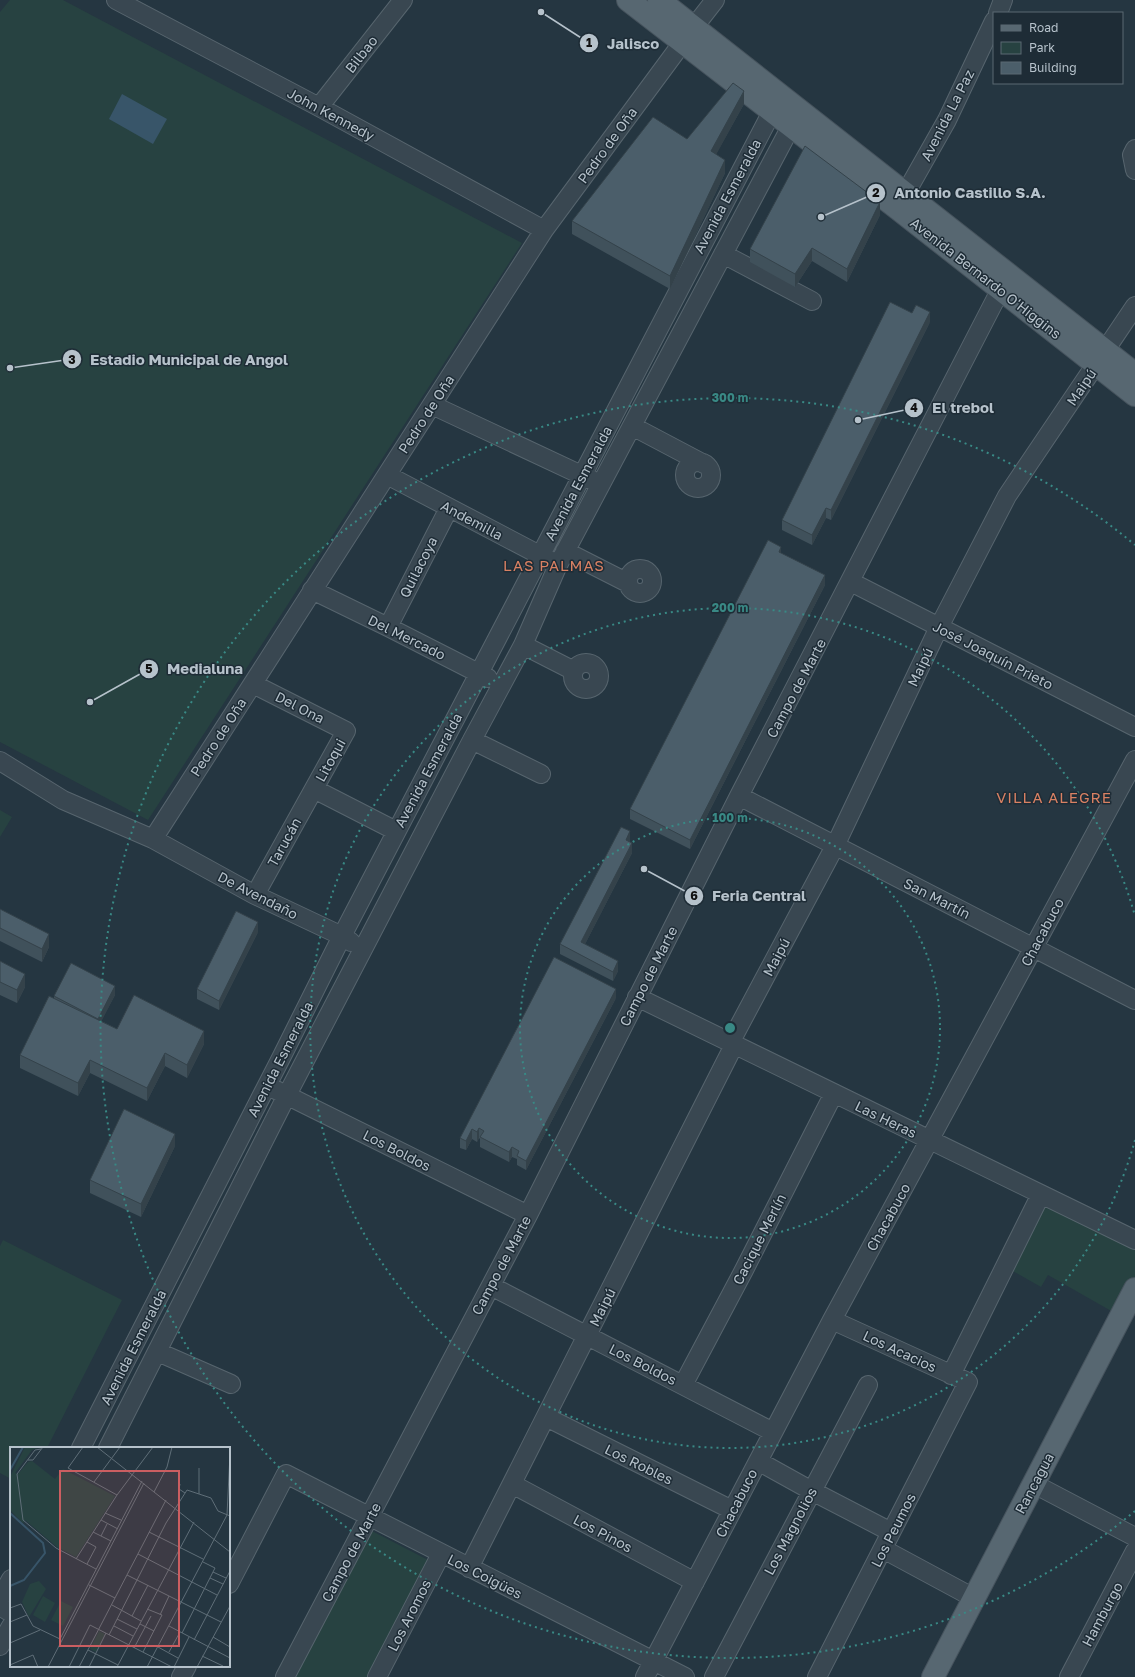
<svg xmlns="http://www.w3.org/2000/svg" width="1135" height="1677" font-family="'Golos Text',sans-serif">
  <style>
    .green { fill: #274241 }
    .water { fill: #385569 }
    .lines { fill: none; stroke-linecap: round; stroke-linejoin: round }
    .minor-casing { stroke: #57656e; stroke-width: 20 }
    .major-casing { stroke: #46535d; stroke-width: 24 }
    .minor { stroke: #394751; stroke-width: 18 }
    .major { stroke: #576771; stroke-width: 22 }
    .wall { fill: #40515b }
    .shaded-wall { fill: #34424a }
    .building { fill: #4b5e6a; stroke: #34424a }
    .ring { fill: none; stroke: #398985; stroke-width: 2; stroke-dasharray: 2 4 }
    .labels { text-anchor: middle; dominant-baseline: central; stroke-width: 3; stroke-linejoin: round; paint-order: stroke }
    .street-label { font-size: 14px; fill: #b6c2cb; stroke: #1e2c36 }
    .neighbourhood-label { font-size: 15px; letter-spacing: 1px; fill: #d98163; stroke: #1e2c36 }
    .inset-river { fill: none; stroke: #385569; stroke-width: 2 }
    .inset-road { fill: none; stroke: #5f6e78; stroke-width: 1 }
    .view { fill: #cb5e61; fill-opacity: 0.15; stroke: #cb5e61; stroke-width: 2 }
    .inset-edge { fill: none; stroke: #b6c2cb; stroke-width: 2 }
    .centre { fill: #398985; stroke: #1e2c36; stroke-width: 2 }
    .ring-label { font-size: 12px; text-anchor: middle; font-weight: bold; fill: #398985; stroke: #1e2c36; stroke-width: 3; stroke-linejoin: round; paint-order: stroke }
    .leader { fill: none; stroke: #b6c2cb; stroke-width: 1.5 }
    .callout-dot { fill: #b6c2cb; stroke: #1e2c36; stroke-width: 1.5 }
    .mark-label { font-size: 12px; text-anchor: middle; font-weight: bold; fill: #111 }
    .callout-label { font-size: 15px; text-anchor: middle; font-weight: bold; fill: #b6c2cb; stroke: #1e2c36; stroke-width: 3; stroke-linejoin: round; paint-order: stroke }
  </style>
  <rect width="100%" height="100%" fill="#253641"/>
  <path class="green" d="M10,0H63L522,243L148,820L0,742V12Z
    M0,810L12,817L0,837Z
    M1048,1201L1135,1243V1288L1120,1316L1048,1275L1041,1287L1011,1270Z
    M3,1240L122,1300L47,1448H11V1479L0,1473V1246Z
    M370,1530L428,1560L368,1677H293Z"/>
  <path class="water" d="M122,94L167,119L153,144L109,119Z"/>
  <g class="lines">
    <defs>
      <path id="minor" d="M116,0L319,107L544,230
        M998,13L1003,0
        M319,107L403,0
        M1135,149L1132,155L1135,170
        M899,205L947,120L994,21
        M723,254L812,301
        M432,405L592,480
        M632,426L704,464
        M685 475a13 13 0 1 1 26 0a13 13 0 1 1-26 0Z
        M387,475L551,561
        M565,551L628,583
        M628 581a12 12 0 1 1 24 0a12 12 0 1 1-24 0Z
        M851,582L1135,727
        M312,590L388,627L488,678
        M388,627L449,508
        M523,645L574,671
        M573 676a13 13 0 1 1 26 0a13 13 0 1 1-26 0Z
        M253,684L346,731L255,895
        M472,740L541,774
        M0,761L63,800L153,839L255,895L342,936L351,942
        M314,789L396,831
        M739,796L1135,1000
        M153,839L544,230L694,27L715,0
        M637,997L1135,1240
        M730,1043L835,846L939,627L1007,496L1135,306
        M276,1090L528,1215
        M491,1286L773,1432
        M158,1352L231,1384
        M951,1375L1041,1194
        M683,1385L744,1270L834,1093
        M546,1417L732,1510
        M81,1448L281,1058L342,936L778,100
        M108,1448L287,1095L472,740L523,645L558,565L797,115
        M758,1461L812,1491L891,1532
        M512,1484L695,1582
        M1034,1484L1135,1537
        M883,1549L974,1598
        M469,1568L734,1045
        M229,1584L286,1474L685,1677
        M0,1599L11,1579
        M0,1606L11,1613
        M0,1646L11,1626
        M181,1677L187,1666
        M285,1677L528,1215L739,796L1007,277
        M377,1677L441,1554
        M645,1677L832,1320L1135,760
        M714,1677L868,1385
        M817,1677L968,1382L832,1320
        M1069,1677L1135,1551"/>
      <path id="major" d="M628,0L897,208L1135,395
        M659,0L1135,374
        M933,1677L1135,1289"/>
    </defs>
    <use href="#minor" class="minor-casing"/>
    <use href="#major" class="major-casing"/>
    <use href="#minor" class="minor"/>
    <use href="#major" class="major"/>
  </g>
  <path class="wall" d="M744,104L716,154L725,173L670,289L572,234V221L687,139Z
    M880,215L847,282L812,261L795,287L750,262V249Z
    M930,322L831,520L826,518L812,545L782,530V520Z
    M781,553L825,585L690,849L630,819V809Z
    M630,841L632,853L585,944L618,971L613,981L560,954V944Z
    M0,909L49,947L42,962L0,941Z
    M258,932L219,1010L197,999V989Z
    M0,961L25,987L17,1003L0,995Z
    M115,995L101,1021L117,1029L204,1044L187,1078L165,1066L147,1101L90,1073L78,1096L20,1068V1055L54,999V996Z
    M616,998L526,1170L517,1165V1159L512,1157L509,1162L480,1147V1139L479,1138L477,1142L472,1139L466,1150L460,1148V1138Z
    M175,1146L141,1217L90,1193V1180Z"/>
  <path class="shaded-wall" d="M744,91V104L711,164V151Z
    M725,160V173L670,289V276Z
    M880,202V215L847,282V269Z
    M812,248V261L795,287V274Z
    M930,312V322L831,520V510Z
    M826,508V518L812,545V535Z
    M781,547V557L779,552Z
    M825,575V585L690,849V840Z
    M630,831V841L626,849V840Z
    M632,843V853L581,952V942Z
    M258,922V932L219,1010V1001Z
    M49,934V947L42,962V949Z
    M618,961V971L613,981V972Z
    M25,974V987L17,1003V990Z
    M115,986V995L98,1028V1019Z
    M616,989V998L526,1170V1161Z
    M204,1031V1044L187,1078V1065Z
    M165,1053V1066L147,1101V1088Z
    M90,1060V1073L78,1096V1083Z
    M479,1128V1138L477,1142V1132Z
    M472,1129V1139L466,1150V1141Z
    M175,1134V1146L141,1217V1204Z
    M512,1147V1157L509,1162V1152Z"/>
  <path class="building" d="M733,83L744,91L711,151L725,160L670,276L572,221L653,117L687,139Z
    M805,146L880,202L847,269L812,248L795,274L750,249Z
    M890,302L912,313L916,305L930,312L831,510L826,508L812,535L782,520Z
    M768,540L781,547L779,552L825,575L690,840L630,809Z
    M621,827L630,831L626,840L632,843L581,942L618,961L613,972L560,944Z
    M0,909L49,934L42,949L0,928Z
    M236,911L258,922L219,1001L197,989Z
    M554,957L616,989L526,1161L517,1156L519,1151L512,1147L509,1152L480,1137L484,1131L479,1128L477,1132L472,1129L466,1141L460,1138Z
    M0,961L25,974L17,990L0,982Z
    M71,963L115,986L98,1019L54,996Z
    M134,995L204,1031L187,1065L165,1053L147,1088L90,1060L78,1083L20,1055L49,996L117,1029Z
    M124,1109L175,1134L141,1204L90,1180Z"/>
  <g class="ring">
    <circle cx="730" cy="1028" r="210"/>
    <path d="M1135 1140A420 420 0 1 1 1135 916"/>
    <path d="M1135 1511A630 630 0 1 1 1135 545"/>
  </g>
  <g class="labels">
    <g class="street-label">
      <text transform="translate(361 54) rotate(-52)">Bilbao</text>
      <text transform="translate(331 114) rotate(28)">John Kennedy</text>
      <text transform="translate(947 115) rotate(-63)">Avenida La Paz</text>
      <text transform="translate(607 145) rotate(-54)">Pedro de Oña</text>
      <text transform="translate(727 196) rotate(-62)">Avenida Esmeralda</text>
      <text transform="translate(986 278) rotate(38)">Avenida Bernardo O'Higgins</text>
      <text transform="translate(1081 387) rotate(-56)">Maipú</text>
      <text transform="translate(426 414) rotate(-57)">Pedro de Oña</text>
      <text transform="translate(578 483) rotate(-62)">Avenida Esmeralda</text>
      <text transform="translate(472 520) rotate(28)">Andemilla</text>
      <text transform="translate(418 567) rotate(-63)">Quilacoya</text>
      <text transform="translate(407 637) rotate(26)">Del Mercado</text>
      <text transform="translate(993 655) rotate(27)">José Joaquín Prieto</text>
      <text transform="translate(920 667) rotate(-65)">Maipú</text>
      <text transform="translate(796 688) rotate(-62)">Campo de Marte</text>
      <text transform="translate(300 707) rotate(27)">Del Ona</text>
      <text transform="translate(218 737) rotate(-57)">Pedro de Oña</text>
      <text transform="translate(330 760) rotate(-61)">Litoqui</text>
      <text transform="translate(428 770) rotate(-62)">Avenida Esmeralda</text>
      <text transform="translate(284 842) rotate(-61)">Tarucán</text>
      <text transform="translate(258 895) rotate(27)">De Avendaño</text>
      <text transform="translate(937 898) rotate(27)">San Martín</text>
      <text transform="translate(1042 932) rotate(-62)">Chacabuco</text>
      <text transform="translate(776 957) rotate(-62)">Maipú</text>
      <text transform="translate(648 976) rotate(-63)">Campo de Marte</text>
      <text transform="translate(280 1059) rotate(-63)">Avenida Esmeralda</text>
      <text transform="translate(886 1119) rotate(26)">Las Heras</text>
      <text transform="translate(397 1150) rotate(27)">Los Boldos</text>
      <text transform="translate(888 1217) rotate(-61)">Chacabuco</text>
      <text transform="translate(759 1239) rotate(-63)">Cacique Merlín</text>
      <text transform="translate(501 1265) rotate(-62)">Campo de Marte</text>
      <text transform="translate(602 1307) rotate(-63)">Maipú</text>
      <text transform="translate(133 1347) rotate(-63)">Avenida Esmeralda</text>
      <text transform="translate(900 1351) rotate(25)">Los Acacios</text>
      <text transform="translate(643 1364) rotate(27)">Los Boldos</text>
      <text transform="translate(639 1464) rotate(26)">Los Robles</text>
      <text transform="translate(1034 1483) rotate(-62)">Rancagua</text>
      <text transform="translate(736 1503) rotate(-63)">Chacabuco</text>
      <text transform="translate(893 1530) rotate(-63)">Los Peumos</text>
      <text transform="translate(790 1531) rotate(-62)">Los Magnolios</text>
      <text transform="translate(603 1533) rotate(28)">Los Pinos</text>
      <text transform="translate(351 1552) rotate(-62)">Campo de Marte</text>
      <text transform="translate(485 1576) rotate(27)">Los Coigües</text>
      <text transform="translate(1102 1614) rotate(-62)">Hamburgo</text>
      <text transform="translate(409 1615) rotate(-63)">Los Aromos</text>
    </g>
    <g class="neighbourhood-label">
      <text x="554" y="565">LAS PALMAS</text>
      <text x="1054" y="797">VILLA ALEGRE</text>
    </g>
  </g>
  <g transform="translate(10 1447)">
    <rect width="220" height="220" fill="#253641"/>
    <path d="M15,0H30L22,3L5,26L8,27L18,15L22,14L45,32L53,22L105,49L66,110L47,100L15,73L13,76L0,63V30ZM29,134L36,142L19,170L12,155L20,137ZM33,149L45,156L35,175L23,168ZM51,154L63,160L53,179L41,173ZM89,184L95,187L86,205L80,202Z" fill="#274241"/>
    <path class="inset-river" d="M0,23L13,0M0,66L33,96L35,106L14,133L0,139"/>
    <path class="inset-road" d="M73,0L58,21L107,48M87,0L220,105M31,2L25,3L7,27L13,73L46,101L86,122M18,13H23L33,0M84,35L110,0M170,37L169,42L175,46M144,45L157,20L162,0M189,47V21M95,66L111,73M91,73L108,82M83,85L101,94M139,85L193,112M91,89L97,77M77,95L86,100L77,117M128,107L207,148M66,112L107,48L143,0M203,125L216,131M117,128L211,175M200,131L213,137M127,133L156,76L177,43L201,51L208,64L220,69M79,138L105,151M102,158L131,174M0,161L11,157L23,179L50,192M150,168L159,149M122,169L138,138M107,172L127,182M0,175L17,168M130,177L144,184M104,179L123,189M159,179L220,211M172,186L205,121L193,115M99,188L127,133M203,190L220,200M50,192L132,34M184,193L220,124M0,196L30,183M148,200L168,211M124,201L141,169M78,203L108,218M133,205L152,168L137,162M159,205L170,185M192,209L213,219M0,218L23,208L28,220M38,220L134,36M59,220L80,178L162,220M69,220L156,53M79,220L96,186M107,220L184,75M137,220L217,68L220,7M164,220L179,190M187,220L220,159"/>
    <path class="view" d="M50,24H169V199H50Z"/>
    <rect width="220" height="220" class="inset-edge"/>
  </g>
  <circle cx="730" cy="1028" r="6" class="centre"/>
  <g class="ring-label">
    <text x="730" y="402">300 m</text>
    <text x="730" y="612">200 m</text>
    <text x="730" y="822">100 m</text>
  </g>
  <path class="leader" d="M541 12L589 43M821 217L876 193M10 368L72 359M858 420L914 408M90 702L149 669M644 869L694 896"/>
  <g class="callout-dot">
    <circle cx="541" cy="12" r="4"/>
    <circle cx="821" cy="217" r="4"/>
    <circle cx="10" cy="368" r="4"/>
    <circle cx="858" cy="420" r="4"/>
    <circle cx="90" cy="702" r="4"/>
    <circle cx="644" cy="869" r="4"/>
    <circle cx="589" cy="43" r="10"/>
    <circle cx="876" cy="193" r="10"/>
    <circle cx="72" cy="359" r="10"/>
    <circle cx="914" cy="408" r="10"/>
    <circle cx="149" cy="669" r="10"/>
    <circle cx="694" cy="896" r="10"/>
  </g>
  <g class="mark-label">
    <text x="589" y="47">1</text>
    <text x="876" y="197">2</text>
    <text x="72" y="364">3</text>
    <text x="914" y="412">4</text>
    <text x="149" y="673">5</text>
    <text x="694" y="900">6</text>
  </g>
  <g class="callout-label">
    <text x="633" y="49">Jalisco</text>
    <text x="970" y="198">Antonio Castillo S.A.</text>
    <text x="189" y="365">Estadio Municipal de Angol</text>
    <text x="963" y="413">El trebol</text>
    <text x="205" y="674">Medialuna</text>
    <text x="759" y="901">Feria Central</text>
  </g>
  <rect x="993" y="12" width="130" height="72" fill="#1e2c36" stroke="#5b6872"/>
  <rect x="1001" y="25" width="20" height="6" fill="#576771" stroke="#5b6872"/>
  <text x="1029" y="32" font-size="12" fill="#b6c2cb">Road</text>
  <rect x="1001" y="42" width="20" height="12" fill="#274241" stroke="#5b6872"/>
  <text x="1029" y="52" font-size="12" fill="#b6c2cb">Park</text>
  <rect x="1001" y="62" width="20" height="12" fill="#4b5e6a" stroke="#5b6872"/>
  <text x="1029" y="72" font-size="12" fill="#b6c2cb">Building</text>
</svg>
